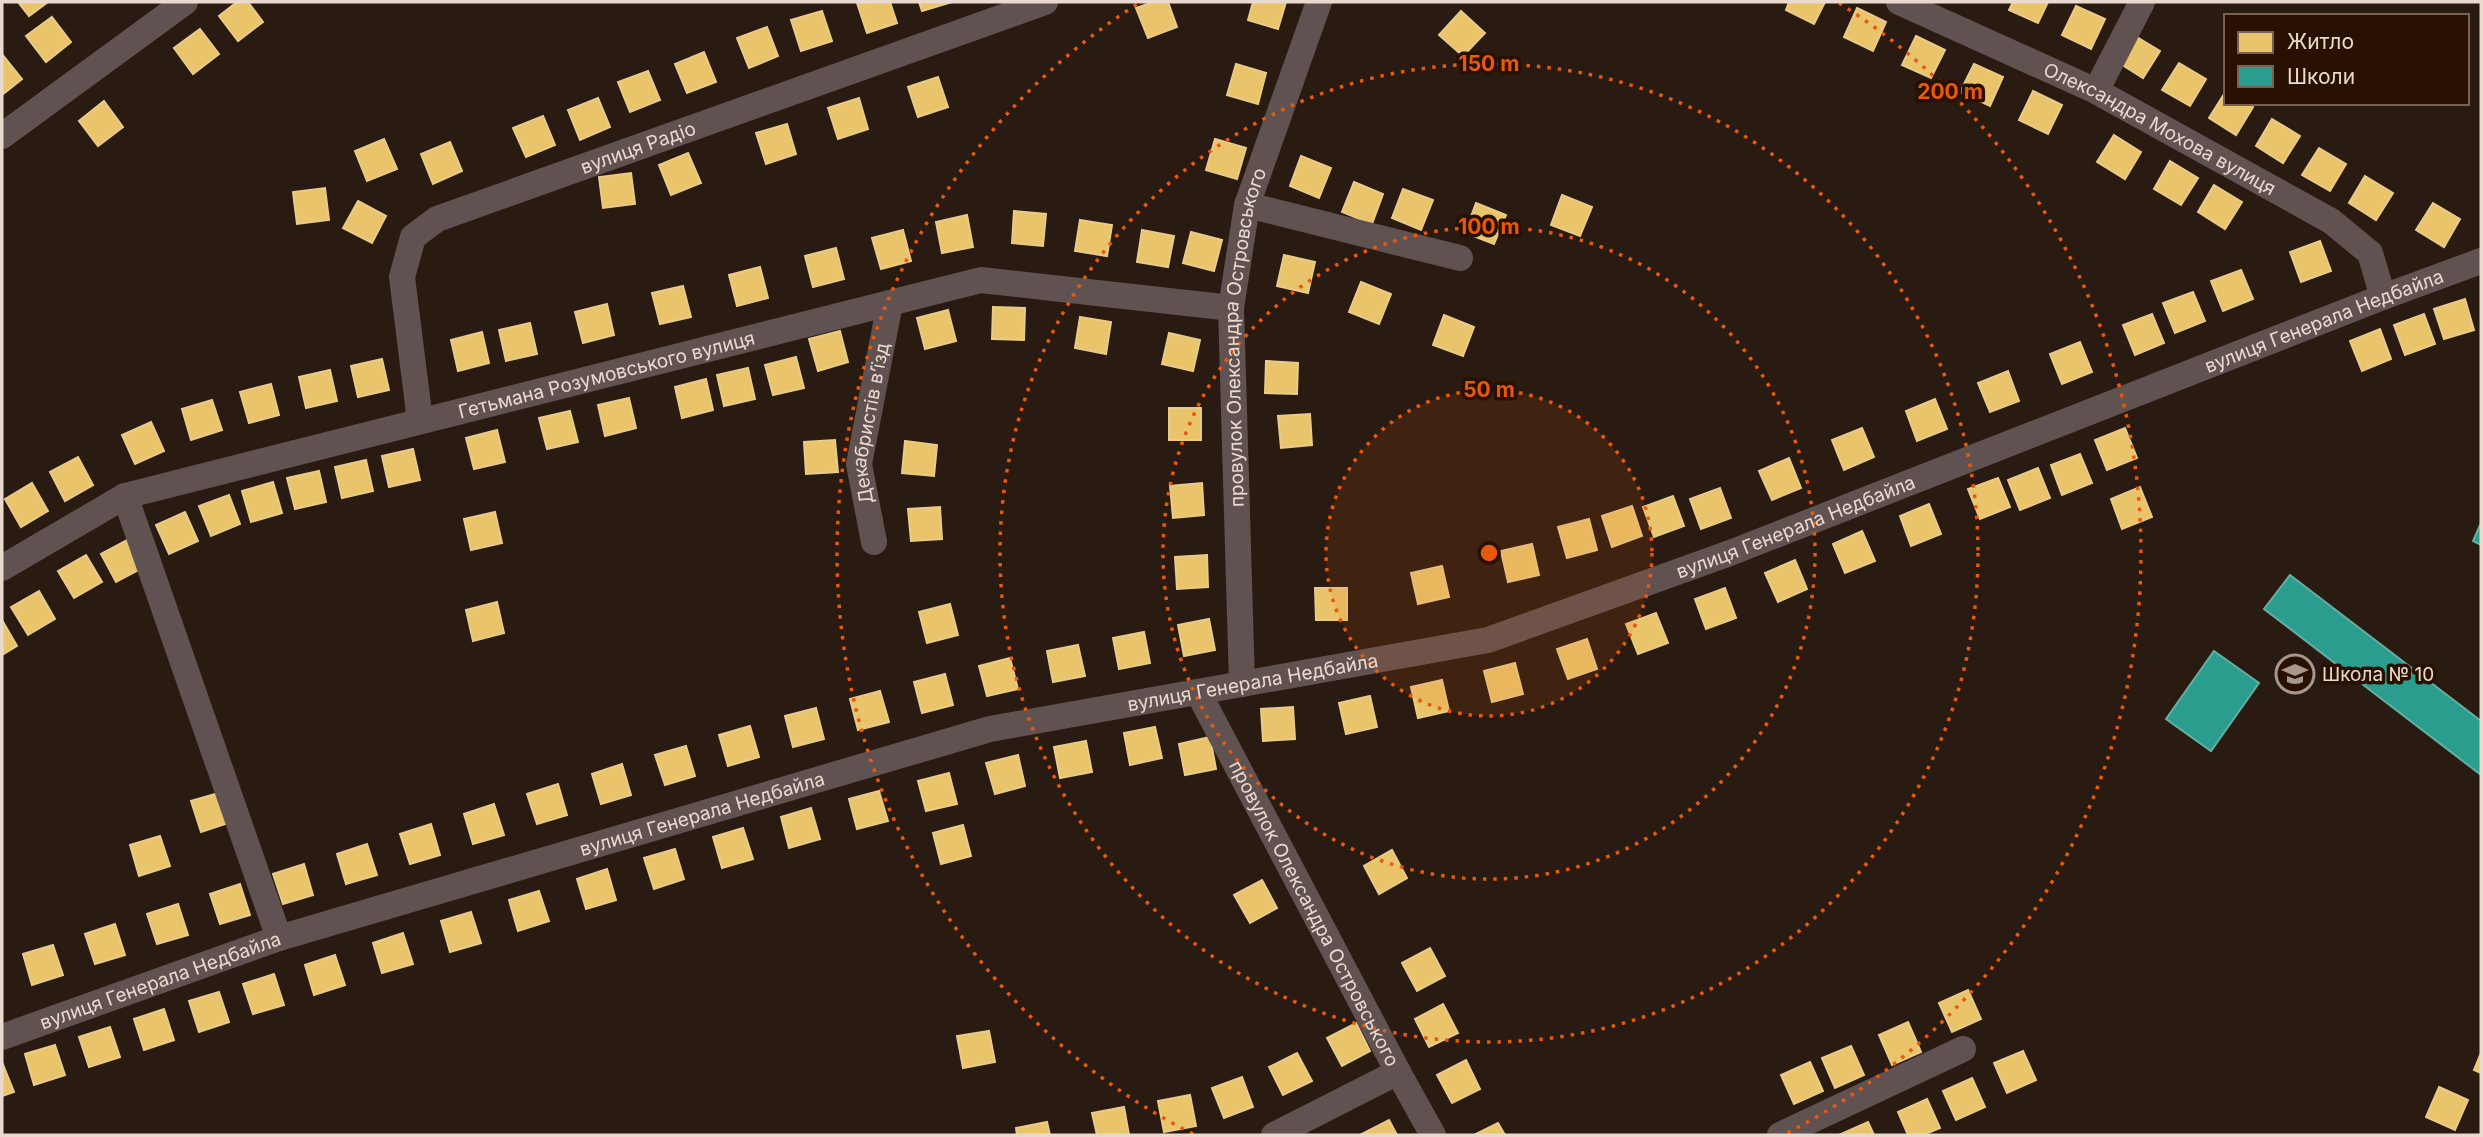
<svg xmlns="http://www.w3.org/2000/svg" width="2483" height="1137" font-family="Inter,sans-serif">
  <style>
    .homes { fill: #e9c46a; stroke: #e9ca88; stroke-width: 2 }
    .schools { fill: #2a9d8f; stroke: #64afa2; stroke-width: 2 }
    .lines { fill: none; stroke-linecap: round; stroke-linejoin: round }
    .minor { stroke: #605251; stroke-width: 26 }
    .ring { fill: none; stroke: #e8590c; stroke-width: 3.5; stroke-dasharray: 3.5 7 }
    .labels { text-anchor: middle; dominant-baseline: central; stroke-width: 7; stroke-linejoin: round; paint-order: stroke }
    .street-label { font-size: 19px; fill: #ead9ce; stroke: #291101 }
    .poi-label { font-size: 19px; fill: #ead9ce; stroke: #291101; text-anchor: start }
    .centre { fill: #e8590c; stroke: #291101; stroke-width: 3.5 }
    .ring-label { font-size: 21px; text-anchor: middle; font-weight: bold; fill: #e8590c; stroke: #291101; stroke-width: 7; stroke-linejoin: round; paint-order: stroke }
  </style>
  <rect width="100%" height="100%" fill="#291b12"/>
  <path class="homes" d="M18,2H48L29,16Z
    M237,2H248L263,22L238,41L219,16Z
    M890,2L897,23L867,33L857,3Z
    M919,2H952L922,11Z
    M1153,2H1168L1177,27L1148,38L1136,8Z
    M1253,2H1286L1278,29L1248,20Z
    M1789,2H1825L1814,24L1786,10Z
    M2013,2H2048L2038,23L2009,10Z
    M2076,6L2105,19L2091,49L2062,35Z
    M1857,8L1886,22L1873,51L1844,37Z
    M822,11L832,41L801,51L791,20Z
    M1461,11L1485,33L1463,56L1439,35Z
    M52,17L71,42L46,62L26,36Z
    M767,27L778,56L749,68L737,38Z
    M200,29L219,54L193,74L174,48Z
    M2132,34L2160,51L2143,78L2116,61Z
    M1916,36L1945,50L1931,78L1902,65Z
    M704,52L716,82L687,93L675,64Z
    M2,54L22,79L2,95Z
    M2179,63L2206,79L2190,106L2162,90Z
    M1236,64L1266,73L1258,104L1227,95Z
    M1974,64L2003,77L1990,106L1960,92Z
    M648,71L660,100L630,112L618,82Z
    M938,77L948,107L918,117L908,87Z
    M2033,91L2062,105L2048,134L2019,120Z
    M2226,91V103H2246L2253,107L2236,135L2209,118Z
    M598,98L610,127L580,140L568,110Z
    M859,98L868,129L838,139L828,108Z
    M104,101L123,127L98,146L79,121Z
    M543,116L555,145L526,157L513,128Z
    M2272,119L2300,136L2283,163L2256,146Z
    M787,124L796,154L766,164L756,133Z
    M2114,135L2141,152L2125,179L2097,162Z
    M384,139L397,169L367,181L355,151Z
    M1215,139L1246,148L1237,179L1206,170Z
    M450,142L462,171L433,184L421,154Z
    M2319,148L2346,164L2330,191L2302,175Z
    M688,153L701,183L671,195L659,165Z
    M1301,156L1331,168L1319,198L1290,186Z
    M2170,161L2198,178L2181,205L2154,189Z
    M631,173L635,204L603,208L599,177Z
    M2365,176L2393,193L2376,220L2349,203Z
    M1354,182L1383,194L1372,224L1342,212Z
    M2214,185L2242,202L2225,229L2198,212Z
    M325,188L329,220L297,224L293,192Z
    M1403,189L1433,200L1421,230L1392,218Z
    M1562,195L1592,207L1580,236L1551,225Z
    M358,201L386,216L372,243L343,228Z
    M1476,203L1506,215L1494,244L1465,233Z
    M2433,203L2460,219L2444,247L2416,230Z
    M1014,211L1046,214L1043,246L1012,243Z
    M967,215L973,247L942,253L936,222Z
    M1080,220L1112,225L1107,256L1075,251Z
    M903,230L911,261L881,269L872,238Z
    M1142,230L1174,236L1168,267L1137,262Z
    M1191,232L1222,240L1214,271L1183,263Z
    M2320,241L2331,271L2301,282L2290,252Z
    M836,248L844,279L813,287L805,256Z
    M1284,255L1315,262L1308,293L1277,286Z
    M760,267L768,298L737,306L729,275Z
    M2241,270L2253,299L2223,311L2211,281Z
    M1361,282L1391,294L1379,324L1349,312Z
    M683,286L691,317L660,324L652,293Z
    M2193,292L2205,321L2175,333L2163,303Z
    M2465,299L2474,330L2444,339L2434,309Z
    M607,304L614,335L583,343L575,312Z
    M993,307L1025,308L1024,340L992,339Z
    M948,310L956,341L925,349L917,318Z
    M2152,314L2164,343L2135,355L2123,325Z
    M2424,314L2435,344L2405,355L2394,325Z
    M1444,315L1474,327L1463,356L1433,345Z
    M1080,317L1111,322L1106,354L1075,348Z
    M530,323L537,354L506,361L499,330Z
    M2380,329L2391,359L2362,371L2350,341Z
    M840,331L848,362L818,371L809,339Z
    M482,332L489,363L458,371L451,340Z
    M1169,333L1200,340L1193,371L1162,364Z
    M2080,342L2092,372L2062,384L2050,354Z
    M796,357L804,388L773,395L765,365Z
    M382,359L389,390L358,397L351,366Z
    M1266,361L1298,363L1297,394L1265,393Z
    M748,368L755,399L724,406L717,375Z
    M330,370L337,401L306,408L299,377Z
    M2008,371L2019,401L1990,412L1978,383Z
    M706,379L713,410L682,418L675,387Z
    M271,384L279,415L249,423L240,392Z
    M629,398L636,428L605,436L598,405Z
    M1935,399L1947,429L1917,441L1906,411Z
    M212,400L222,430L191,440L182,409Z
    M1169,408H1201V440H1169Z
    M570,411L578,442L547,449L539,418Z
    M1310,414L1312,445L1281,448L1278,416Z
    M151,422L164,451L135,464L122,435Z
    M1862,428L1874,457L1844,470L1832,440Z
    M2125,428L2137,458L2107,470L2095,440Z
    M497,430L505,462L474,469L466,438Z
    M835,440L838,472L806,474L804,442Z
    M905,441L937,445L934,476L902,473Z
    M413,449L420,480L389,487L382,456Z
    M2080,454L2092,483L2062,495L2051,465Z
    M78,457L93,485L65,501L50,472Z
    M1789,458L1801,488L1772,500L1759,471Z
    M366,460L373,491L342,498L335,467Z
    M2038,468L2050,498L2020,510L2008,480Z
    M319,471L326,502L295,509L287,478Z
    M1998,478L2010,507L1980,519L1968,489Z
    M273,482L282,513L251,522L242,491Z
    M32,483L48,511L21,527L5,499Z
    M1202,483L1204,515L1173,518L1170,486Z
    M2140,487L2152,517L2122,529L2111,499Z
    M1720,488L1731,518L1701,529L1690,499Z
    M229,495L240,524L211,536L199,506Z
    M1673,496L1684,526L1654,537L1643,507Z
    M1929,504L1941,534L1911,546L1900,516Z
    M1632,506L1642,536L1612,547L1602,516Z
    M940,507L942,539L911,541L908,509Z
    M185,512L198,541L169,554L156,525Z
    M495,512L502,543L471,550L464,519Z
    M1589,519L1597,550L1567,558L1558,527Z
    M1862,531L1875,561L1845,573L1833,544Z
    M129,539L144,567L116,582L101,554Z
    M1532,544L1539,575L1508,582L1501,551Z
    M86,555L102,582L74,598L58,571Z
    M1207,555L1208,587L1177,589L1175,557Z
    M1795,560L1807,589L1778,602L1765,573Z
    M1442,566L1449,597L1418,604L1411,573Z
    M1315,588H1347V620H1316Z
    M1725,588L1736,618L1706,629L1695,599Z
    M39,591L55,619L28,635L11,607Z
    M497,602L504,633L473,641L466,610Z
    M950,604L958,635L927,643L919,612Z
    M1656,613L1668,643L1638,654L1626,624Z
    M1209,619L1215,650L1184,656L1178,625Z
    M2,620L17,646L2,655Z
    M1144,632L1150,663L1119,669L1113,638Z
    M1587,639L1597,669L1568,679L1557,649Z
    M1078,645L1085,676L1053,682L1047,651Z
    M1010,658L1018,689L987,696L979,666Z
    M1515,663L1523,694L1492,702L1484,671Z
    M945,674L953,705L922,713L914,682Z
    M1442,680L1449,711L1418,718L1411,687Z
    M880,691L889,722L858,730L850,699Z
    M1370,696L1377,727L1346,734L1339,703Z
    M1293,707L1295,739L1263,741L1261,709Z
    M816,708L824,739L793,747L785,716Z
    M750,726L759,757L728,766L719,735Z
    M1155,727L1162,758L1130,765L1124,733Z
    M1210,737L1216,769L1185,775L1179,744Z
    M1086,741L1092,772L1060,778L1054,747Z
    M686,746L695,776L665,785L655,755Z
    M1018,755L1025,786L995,794L986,763Z
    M622,764L631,795L601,804L592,774Z
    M949,773L957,804L926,811L918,781Z
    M558,784L567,815L537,824L527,794Z
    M879,791L888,821L857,829L849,799Z
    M222,792L231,822L201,832L191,801Z
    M494,804L504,835L473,844L464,814Z
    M811,808L820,839L789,848L781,817Z
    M431,824L440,855L410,864L400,834Z
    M963,825L971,856L941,864L933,833Z
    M743,828L753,859L722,868L713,837Z
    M160,836L170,866L139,876L130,845Z
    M367,844L377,875L346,884L337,854Z
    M675,849L684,879L654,889L644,858Z
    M1392,850L1407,878L1379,894L1364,866Z
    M304,864L313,895L283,904L273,874Z
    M607,869L616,900L586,909L577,879Z
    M1262,880L1277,908L1250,923L1234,895Z
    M240,884L250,915L220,924L210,894Z
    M539,891L549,921L518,931L509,900Z
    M178,904L188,935L157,944L147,914Z
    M471,912L481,943L450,952L441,921Z
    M115,924L125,955L95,964L85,934Z
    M403,933L413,964L382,973L373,943Z
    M53,945L63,975L32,985L23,954Z
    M1430,948L1445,976L1417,991L1402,963Z
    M335,955L345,985L314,995L305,965Z
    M274,974L284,1005L253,1014L243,984Z
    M1968,990L1981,1019L1952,1032L1939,1003Z
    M219,992L229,1022L199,1032L189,1001Z
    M1443,1004L1458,1033L1429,1047L1415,1019Z
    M164,1009L174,1040L144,1050L134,1019Z
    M1908,1022L1921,1052L1892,1065L1879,1035Z
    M1356,1023L1370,1051L1342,1066L1327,1038Z
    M110,1027L120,1057L89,1067L79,1037Z
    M989,1031L995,1062L963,1068L957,1036Z
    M55,1045L65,1075L34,1085L25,1054Z
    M1851,1046L1864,1075L1835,1088L1822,1058Z
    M2023,1051L2036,1080L2007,1093L1994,1063Z
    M1297,1053L1312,1081L1283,1095L1269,1067Z
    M2481,1053V1073L2474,1070Z
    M1466,1060L1480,1089L1452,1103L1437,1075Z
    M2,1062L14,1092L2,1096Z
    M1810,1062L1823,1091L1794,1104L1781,1075Z
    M1242,1077L1253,1107L1224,1118L1212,1088Z
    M1972,1078L1985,1107L1956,1120L1943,1091Z
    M2439,1087L2468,1100L2455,1130L2426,1117Z
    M1190,1095L1196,1126L1164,1132L1158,1101Z
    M1927,1099L1940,1128L1923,1135H1908L1898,1112Z
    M1124,1107L1129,1135H1097L1092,1113Z
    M1389,1120L1397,1135H1360Z
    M1047,1122L1050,1135H1017L1016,1128Z
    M1868,1122L1874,1135H1839Z
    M1498,1123L1505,1135H1474Z"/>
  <path class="schools" d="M2481,523V545L2473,541Z
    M2290,575L2481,721V775L2264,609Z
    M2214,651L2259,683L2211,751L2166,719Z"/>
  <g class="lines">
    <g class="minor">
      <path id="s1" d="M1899,2L2096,91L2331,221L2370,253L2383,297"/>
      <path d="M2096,91L2142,2"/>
      <path d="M2,136L185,2"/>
      <path d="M1247,205L1460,258"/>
      <path id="s2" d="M420,421L402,277L413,237L437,219L1045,2"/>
      <path d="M125,496L279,938"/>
      <path id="s3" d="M874,542L859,464L890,303"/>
      <path id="s4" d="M2,568L125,496L981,280L1231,308"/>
      <path id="s5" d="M1242,684L1231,308L1247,205L1319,2"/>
      <path id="s6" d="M1198,692L1398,1072L1433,1135"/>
      <path id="s7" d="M2,1037L279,938L990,729L1488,640L1730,553L2383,297L2481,261"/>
      <path d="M1274,1135L1398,1072"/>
      <path d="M1780,1135L1963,1049"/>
    </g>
  </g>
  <circle cx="1489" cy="553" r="163" fill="#e8590c" fill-opacity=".12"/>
  <g class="ring">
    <circle cx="1489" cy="553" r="163"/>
    <circle cx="1489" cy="553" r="326"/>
    <circle cx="1489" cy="553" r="489"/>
    <path d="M1193 1134A652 652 0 0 1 1139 3M1839 3A652 652 0 0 1 1785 1134"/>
  </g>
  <defs>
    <symbol id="school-ring" viewBox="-11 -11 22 22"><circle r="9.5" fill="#291101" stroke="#a6968c" stroke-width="1.5"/><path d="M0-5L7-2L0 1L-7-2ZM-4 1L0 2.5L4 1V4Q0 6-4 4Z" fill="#a6968c"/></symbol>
  </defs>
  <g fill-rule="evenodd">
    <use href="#school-ring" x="2273" y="652" width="44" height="44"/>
  </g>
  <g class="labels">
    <g class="street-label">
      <text stroke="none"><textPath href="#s1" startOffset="290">Олександра Мохова вулиця</textPath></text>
      <text stroke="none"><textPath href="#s2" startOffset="430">вулиця Радіо</textPath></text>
      <text stroke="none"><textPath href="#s7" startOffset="2436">вулиця Генерала Недбайла</textPath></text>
      <text stroke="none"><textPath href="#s5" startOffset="348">провулок Олександра Островського</textPath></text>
      <text stroke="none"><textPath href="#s4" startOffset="639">Гетьмана Розумовського вулиця</textPath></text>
      <text stroke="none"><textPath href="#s3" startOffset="121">Декабристів в’їзд</textPath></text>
      <text stroke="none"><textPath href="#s7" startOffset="1869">вулиця Генерала Недбайла</textPath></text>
      <text stroke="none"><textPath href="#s7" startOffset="1302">вулиця Генерала Недбайла</textPath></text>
      <text stroke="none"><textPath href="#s7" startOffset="735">вулиця Генерала Недбайла</textPath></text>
      <text stroke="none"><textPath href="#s6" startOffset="250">провулок Олександра Островського</textPath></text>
      <text stroke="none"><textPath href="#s7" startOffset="168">вулиця Генерала Недбайла</textPath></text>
    </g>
    <g class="poi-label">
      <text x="2322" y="674">Школа № 10</text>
    </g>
  </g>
  <circle cx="1489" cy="553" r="10" class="centre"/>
  <g class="ring-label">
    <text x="1489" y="71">150 m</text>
    <text x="1950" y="99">200 m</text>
    <text x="1489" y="234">100 m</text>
    <text x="1489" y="397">50 m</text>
  </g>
  <rect width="2483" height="1137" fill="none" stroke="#ead9ce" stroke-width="7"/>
  <rect x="2224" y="14" width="245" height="91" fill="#291101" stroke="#766153" stroke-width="2"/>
  <rect x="2238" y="32" width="35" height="21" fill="#e9c46a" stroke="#766153" stroke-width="2"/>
  <text x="2287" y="49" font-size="21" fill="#ead9ce">Житло</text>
  <rect x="2238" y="66" width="35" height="21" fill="#2a9d8f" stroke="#766153" stroke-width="2"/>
  <text x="2287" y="84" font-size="21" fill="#ead9ce">Школи</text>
</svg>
